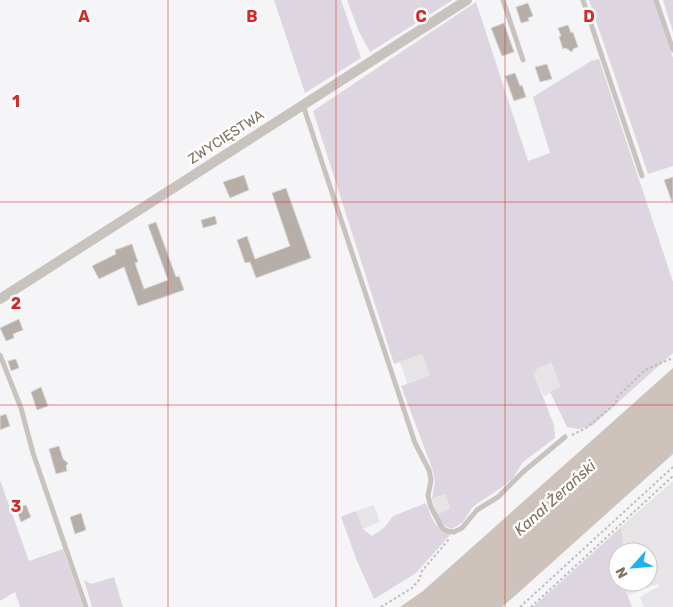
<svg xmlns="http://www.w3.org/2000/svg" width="673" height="607" font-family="Rubik,sans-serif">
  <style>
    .built { fill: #e6e4e6 }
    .green { fill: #ddd6e0 }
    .water { fill: #cdc2bc }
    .building { fill: #b7aea7; stroke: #d7d7da }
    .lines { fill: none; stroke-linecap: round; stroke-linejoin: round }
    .path { stroke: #c0bdb9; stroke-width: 2; stroke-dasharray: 2.5 2.5; stroke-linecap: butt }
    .lane { stroke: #c8c3be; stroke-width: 5 }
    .street { stroke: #c8c3be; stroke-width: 10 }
    .grid { fill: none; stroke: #d62828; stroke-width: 1; stroke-opacity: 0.55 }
    .labels { text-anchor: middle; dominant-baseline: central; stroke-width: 5; stroke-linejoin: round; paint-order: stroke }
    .street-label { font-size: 14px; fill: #827261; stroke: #fff }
    .water-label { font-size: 15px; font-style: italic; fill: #836c61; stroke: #fff }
    .grid-label { font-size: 16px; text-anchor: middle; font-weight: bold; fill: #d62828; stroke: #fff; stroke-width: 5; stroke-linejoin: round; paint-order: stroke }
  </style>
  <rect width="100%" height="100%" fill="#f5f5f8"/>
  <path class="built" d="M422,354L430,375L407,383L400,362Z
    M550,363L562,387L544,396L534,374L538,368Z
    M673,481V607H644L640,597L660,586L657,584L628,595L622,582H648V552H624L621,527Z
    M445,494L450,509L437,515L432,499Z
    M374,505L380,522L363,529L356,511Z"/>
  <path class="green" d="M274,0H341L361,58L305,93Z
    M347,0H453L370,52L359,32Z
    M589,0H654L673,58V166L648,174Z
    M663,0H673V32Z
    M476,2L528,161L550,153L533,97L591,61L599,59L673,282V353L592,426L579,429L567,427L550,392L561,387L551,363L538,368L534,374L554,425L555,438L523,462L513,478L501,488L478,503L472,508L463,522L452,529L443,525L437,515L450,508L445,494L432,499L435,482L432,468L401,386L430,375L422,354L394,364L313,111Z
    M0,480L29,561L63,549L83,607H20L15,592L0,601Z
    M426,503C432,519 434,528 451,534L416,573L374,599L357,561L341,517L356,511L363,529L372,536L384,528L393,516Z
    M621,527L624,552H618V582H622L632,607H533Z
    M114,577L123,607H92L84,580L91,584Z"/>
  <path class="water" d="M673,368V454L517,594L502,607H400L423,591Z"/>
  <path class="building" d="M528,3L533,16L528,18L529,21L521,23L516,7Z
    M504,23L514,52L502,56L491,28Z
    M568,25L571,33L573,32L578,47L573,49L572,52L566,48L563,49L559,37L561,36L558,28Z
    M547,64L552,79L540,82L535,67Z
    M515,73L520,86L522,85L526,97L514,101L505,76Z
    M244,175L249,190L230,198L223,182Z
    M673,177V201L672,202L664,180Z
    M286,188L311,258L256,278L250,262L245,263L237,240L247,236L255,259L290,246L272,193Z
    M215,216L217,224L203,228L201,220Z
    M156,222L176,277L179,276L184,290L138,306L124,267L99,279L92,266L116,254L115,250L132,244L138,262L135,263L144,289L168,280L148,225Z
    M19,319L23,330L13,334L14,338L6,341L0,328Z
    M16,359L19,368L11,371L8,361Z
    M41,387L48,406L37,410L31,392Z
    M6,414L10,426L0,430V416Z
    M59,446L63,459L68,463L66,466L67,471L56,474L49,449Z
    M26,505L31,517L21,522L16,508Z
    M81,513L86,530L75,534L70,517Z"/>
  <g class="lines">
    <path class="path" d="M572,435L586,428L615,404L618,396L645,370L673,358
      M381,607L412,588L419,580L422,571L450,538
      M520,607L673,467
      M531,607L673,476"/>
    <path class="lane" d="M503,0L523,60
      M583,0L642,176
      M656,0L673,50
      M303,105L415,443L429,470L431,480L428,496L431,507L442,528L447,531L454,532L462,528L477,510L498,497L523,472L565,437
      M0,355L21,408L33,453L86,607"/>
    <path class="street" d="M0,299L467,0"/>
  </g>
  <path class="grid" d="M168,0V607M336,0V607M505,0V607M0,202H673M0,405H673"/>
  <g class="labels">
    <g class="street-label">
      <text transform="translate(226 137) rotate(-33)">ZWYCIĘSTWA</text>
    </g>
    <g class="water-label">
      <text transform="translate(555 498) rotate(-42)">Kanał Żerański</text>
    </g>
  </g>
  <g class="grid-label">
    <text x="84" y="22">A</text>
    <text x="252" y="22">B</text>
    <text x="421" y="22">C</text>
    <text x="589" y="22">D</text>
    <text x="16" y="107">1</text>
    <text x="16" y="309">2</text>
    <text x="16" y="512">3</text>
  </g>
  <g transform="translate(633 567) rotate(243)"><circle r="24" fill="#ffffff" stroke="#cdc7c0"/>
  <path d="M0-4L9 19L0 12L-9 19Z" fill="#1eb2ef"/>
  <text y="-8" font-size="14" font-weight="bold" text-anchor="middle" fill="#827261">N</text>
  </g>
</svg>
